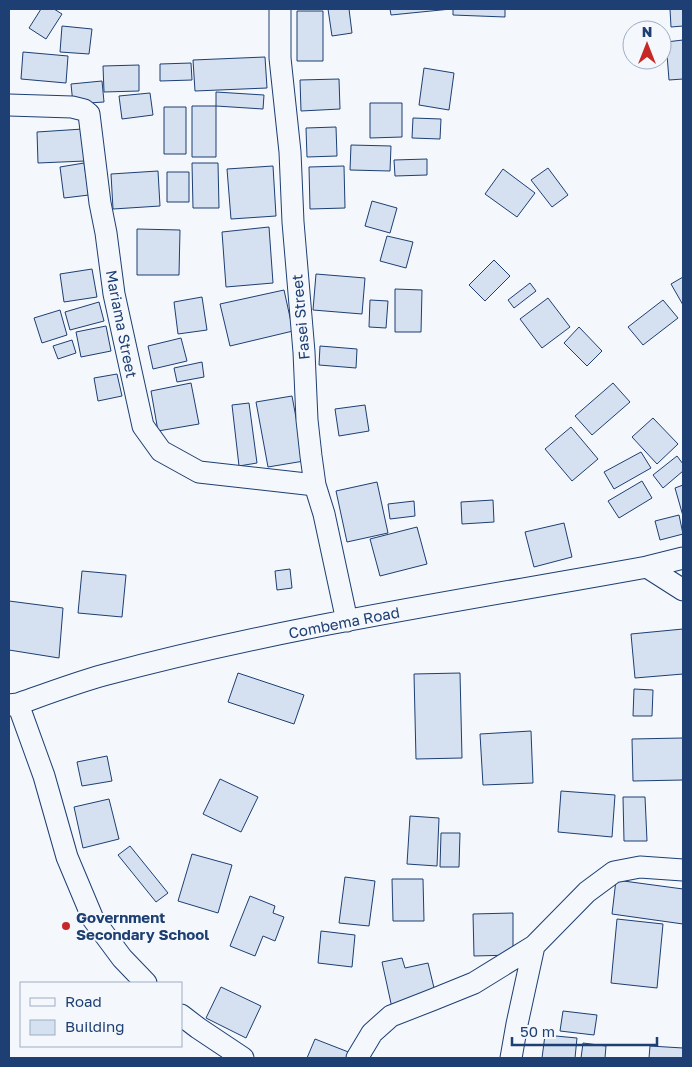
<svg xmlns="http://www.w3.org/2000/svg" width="692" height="1067" font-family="'Golos Text',sans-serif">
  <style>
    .building { fill: #d5e0f0; stroke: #1d3f73 }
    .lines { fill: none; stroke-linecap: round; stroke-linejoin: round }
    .minor-casing { stroke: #1d3f73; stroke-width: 23 }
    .minor { stroke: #f4f7fb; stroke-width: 21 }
    .poi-dot { fill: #c62828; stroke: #f4f7fb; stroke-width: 2 }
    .labels { text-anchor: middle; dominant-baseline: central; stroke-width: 4; stroke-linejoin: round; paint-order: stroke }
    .street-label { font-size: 15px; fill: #1d3f73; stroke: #f4f7fb }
    .poi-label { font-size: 15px; font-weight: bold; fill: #1d3f73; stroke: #f4f7fb; text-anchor: start }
  </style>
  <rect width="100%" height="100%" fill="#f4f7fb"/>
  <path class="building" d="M41,9H54L62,14L46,39L29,28Z
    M328,9H349L352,33L332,36Z
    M390,9H451L391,15Z
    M453,9H505V17L453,15Z
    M670,9H683V26L671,27Z
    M297,11H323V61H297Z
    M62,26L92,29L89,54L60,52Z
    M683,40V79L669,80L666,42Z
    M23,52L68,56L66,83L21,79Z
    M265,57L267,88L195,91L193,60Z
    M191,63L192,80L160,81V64Z
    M139,65V91L104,92L103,66Z
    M424,68L454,73L449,110L419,105Z
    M339,79L340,109L301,111L300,80Z
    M102,81L104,102L73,104L71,84Z
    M216,92L264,95L263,109L216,106Z
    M150,93L153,115L122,119L119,96Z
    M370,103H402V137L370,138Z
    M192,106H216V157H192Z
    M164,107H186V154H164Z
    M413,118L441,119L440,139L412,138Z
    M336,127L337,156L307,157L306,128Z
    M83,129L85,161L38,163L37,132Z
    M351,145L391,146L390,171L350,170Z
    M427,159V175L395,176L394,160Z
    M84,163L89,195L64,198L60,167Z
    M192,163H218L219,208H193Z
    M273,166L276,216L231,219L227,169Z
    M344,166L345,208L310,209L309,167Z
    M548,168L568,195L552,207L531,180Z
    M503,169L535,193L517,217L485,194Z
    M158,171L160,206L113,209L111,174Z
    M167,172H189V202H167Z
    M372,201L397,208L390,233L365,226Z
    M269,227L273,283L226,287L222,232Z
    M137,229L180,230L179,275H137Z
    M387,236L413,242L406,268L380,261Z
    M494,260L510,276L485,301L469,285Z
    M92,269L97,297L64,302L60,274Z
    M316,274L365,278L362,314L313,310Z
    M683,277V305L671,284Z
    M530,283L536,291L514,308L508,300Z
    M395,289L422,290L421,332H395Z
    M284,290L293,331L230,346L220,304Z
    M202,297L207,330L178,334L174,302Z
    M548,298L570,327L542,348L520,319Z
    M370,300L388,301L386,328L369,327Z
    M663,300L678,318L643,345L628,327Z
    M99,302L104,321L70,330L65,312Z
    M60,310L67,335L42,343L34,318Z
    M106,326L111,351L81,357L76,332Z
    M579,327L602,351L587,366L564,343Z
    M181,338L187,361L153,369L148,346Z
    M72,340L76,353L58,359L53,346Z
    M320,346L357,349L356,368L319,365Z
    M202,362L204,377L177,382L174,368Z
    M117,374L122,396L98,401L94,378Z
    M191,383L199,424L158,431L151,391Z
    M613,383L630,402L592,435L575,416Z
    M292,396L304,461L268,467L256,402Z
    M249,403L257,463L239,466L232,405Z
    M365,405L369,431L339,436L335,409Z
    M653,418L678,444L657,464L632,437Z
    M571,427L598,459L572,481L545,449Z
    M641,452L651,468L614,489L604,472Z
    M677,456L683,464V471L663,488L653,475Z
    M642,481L652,498L619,518L608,501Z
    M377,482L388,533L347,542L336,491Z
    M683,485V516L675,488Z
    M493,500L494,522L462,524L461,502Z
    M414,501L415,516L390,519L388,504Z
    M679,515L683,534L660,540L655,521Z
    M564,523L572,557L534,567L525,532Z
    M417,527L427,564L380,576L370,539Z
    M290,569L292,588L277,590L275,571Z
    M82,571L126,575L122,617L78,613Z
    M9,601L63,608L59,658L9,650Z
    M683,629V674L635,678L631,634Z
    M238,673L304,695L294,724L228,702Z
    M460,673L462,758L416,759L414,674Z
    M634,689L653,690L652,716H633Z
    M531,731L533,783L483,785L480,734Z
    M683,738V780L633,781L632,739Z
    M107,756L112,781L82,786L77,762Z
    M220,779L258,797L241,832L203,814Z
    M561,791L615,795L612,837L558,832Z
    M623,797H645L647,841H624Z
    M109,799L119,839L83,848L74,807Z
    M410,816L439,818L437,866L407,864Z
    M441,833H460L459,867H440Z
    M130,846L168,893L156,902L118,855Z
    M192,854L232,865L218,913L178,901Z
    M345,877L375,881L369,926L339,923Z
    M392,879H423L424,921H393Z
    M616,880L683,889V924L612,914Z
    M250,896L275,906L273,913L284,917L275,941L263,936L255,956L230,946Z
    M513,913V955L474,956L473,914Z
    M617,919L663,924L657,988L611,983Z
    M321,931L355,935L352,967L318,963Z
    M402,958L405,968L428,963L435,992L392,1008L382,962Z
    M221,987L261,1006L246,1038L206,1018Z
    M563,1011L597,1015L594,1035L560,1031Z
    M545,1035L577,1038L575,1058H542Z
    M315,1039L351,1053L349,1058H307Z
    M583,1043L606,1046L605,1058H581Z
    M650,1046L683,1048V1058H649Z"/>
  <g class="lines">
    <defs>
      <path id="minor" d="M280,9V58L290,152L293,222L304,352L307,420L311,456L315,485L324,514L347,621
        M9,105L72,107L84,110L89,114L100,203L106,233L114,294L143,426L161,451L199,472L315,485
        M647,567L683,590
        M18,704L44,776L67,857L93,919L122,958L146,983
        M9,705L18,704C46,694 75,683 104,675C282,627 466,600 647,567L683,558
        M181,1015L198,1028L243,1058
        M357,1058L372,1033L391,1016L432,1000L474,983L534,946L587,892L614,872L640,867L683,870
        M511,1058L517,1024L534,946"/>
    </defs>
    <use href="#minor" class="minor-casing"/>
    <use href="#minor" class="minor"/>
  </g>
  <circle class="poi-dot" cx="66" cy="926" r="5"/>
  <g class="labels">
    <g class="street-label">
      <text transform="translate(300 317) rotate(-95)">Fasei Street</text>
      <text transform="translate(122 324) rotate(79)">Mariama Street</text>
      <text transform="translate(344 622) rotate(-11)">Combema Road</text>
    </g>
    <g class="poi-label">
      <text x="76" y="917">Government<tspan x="76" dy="17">Secondary School</tspan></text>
    </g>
  </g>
  <rect width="692" height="1067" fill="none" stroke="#1d3f73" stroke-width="20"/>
  <rect x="20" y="982" width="162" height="65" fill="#f4f7fb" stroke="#9eadc5"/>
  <rect x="30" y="998" width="25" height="8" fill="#f4f7fb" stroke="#9eadc5"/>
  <text x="65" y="1007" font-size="15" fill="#1d3f73">Road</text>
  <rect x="30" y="1020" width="25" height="15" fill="#d5e0f0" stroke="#9eadc5"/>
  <text x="65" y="1032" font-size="15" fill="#1d3f73">Building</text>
  <g transform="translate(647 45)"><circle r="24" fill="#f4f7fb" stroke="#9eadc5"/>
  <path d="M0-4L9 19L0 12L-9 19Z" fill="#c62828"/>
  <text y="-8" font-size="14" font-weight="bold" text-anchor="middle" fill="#1d3f73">N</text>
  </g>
  <path d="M512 1037v8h145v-8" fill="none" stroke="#1d3f73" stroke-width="2.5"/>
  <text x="520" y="1037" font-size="15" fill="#1d3f73" stroke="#f4f7fb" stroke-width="4" paint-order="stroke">50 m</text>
</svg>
